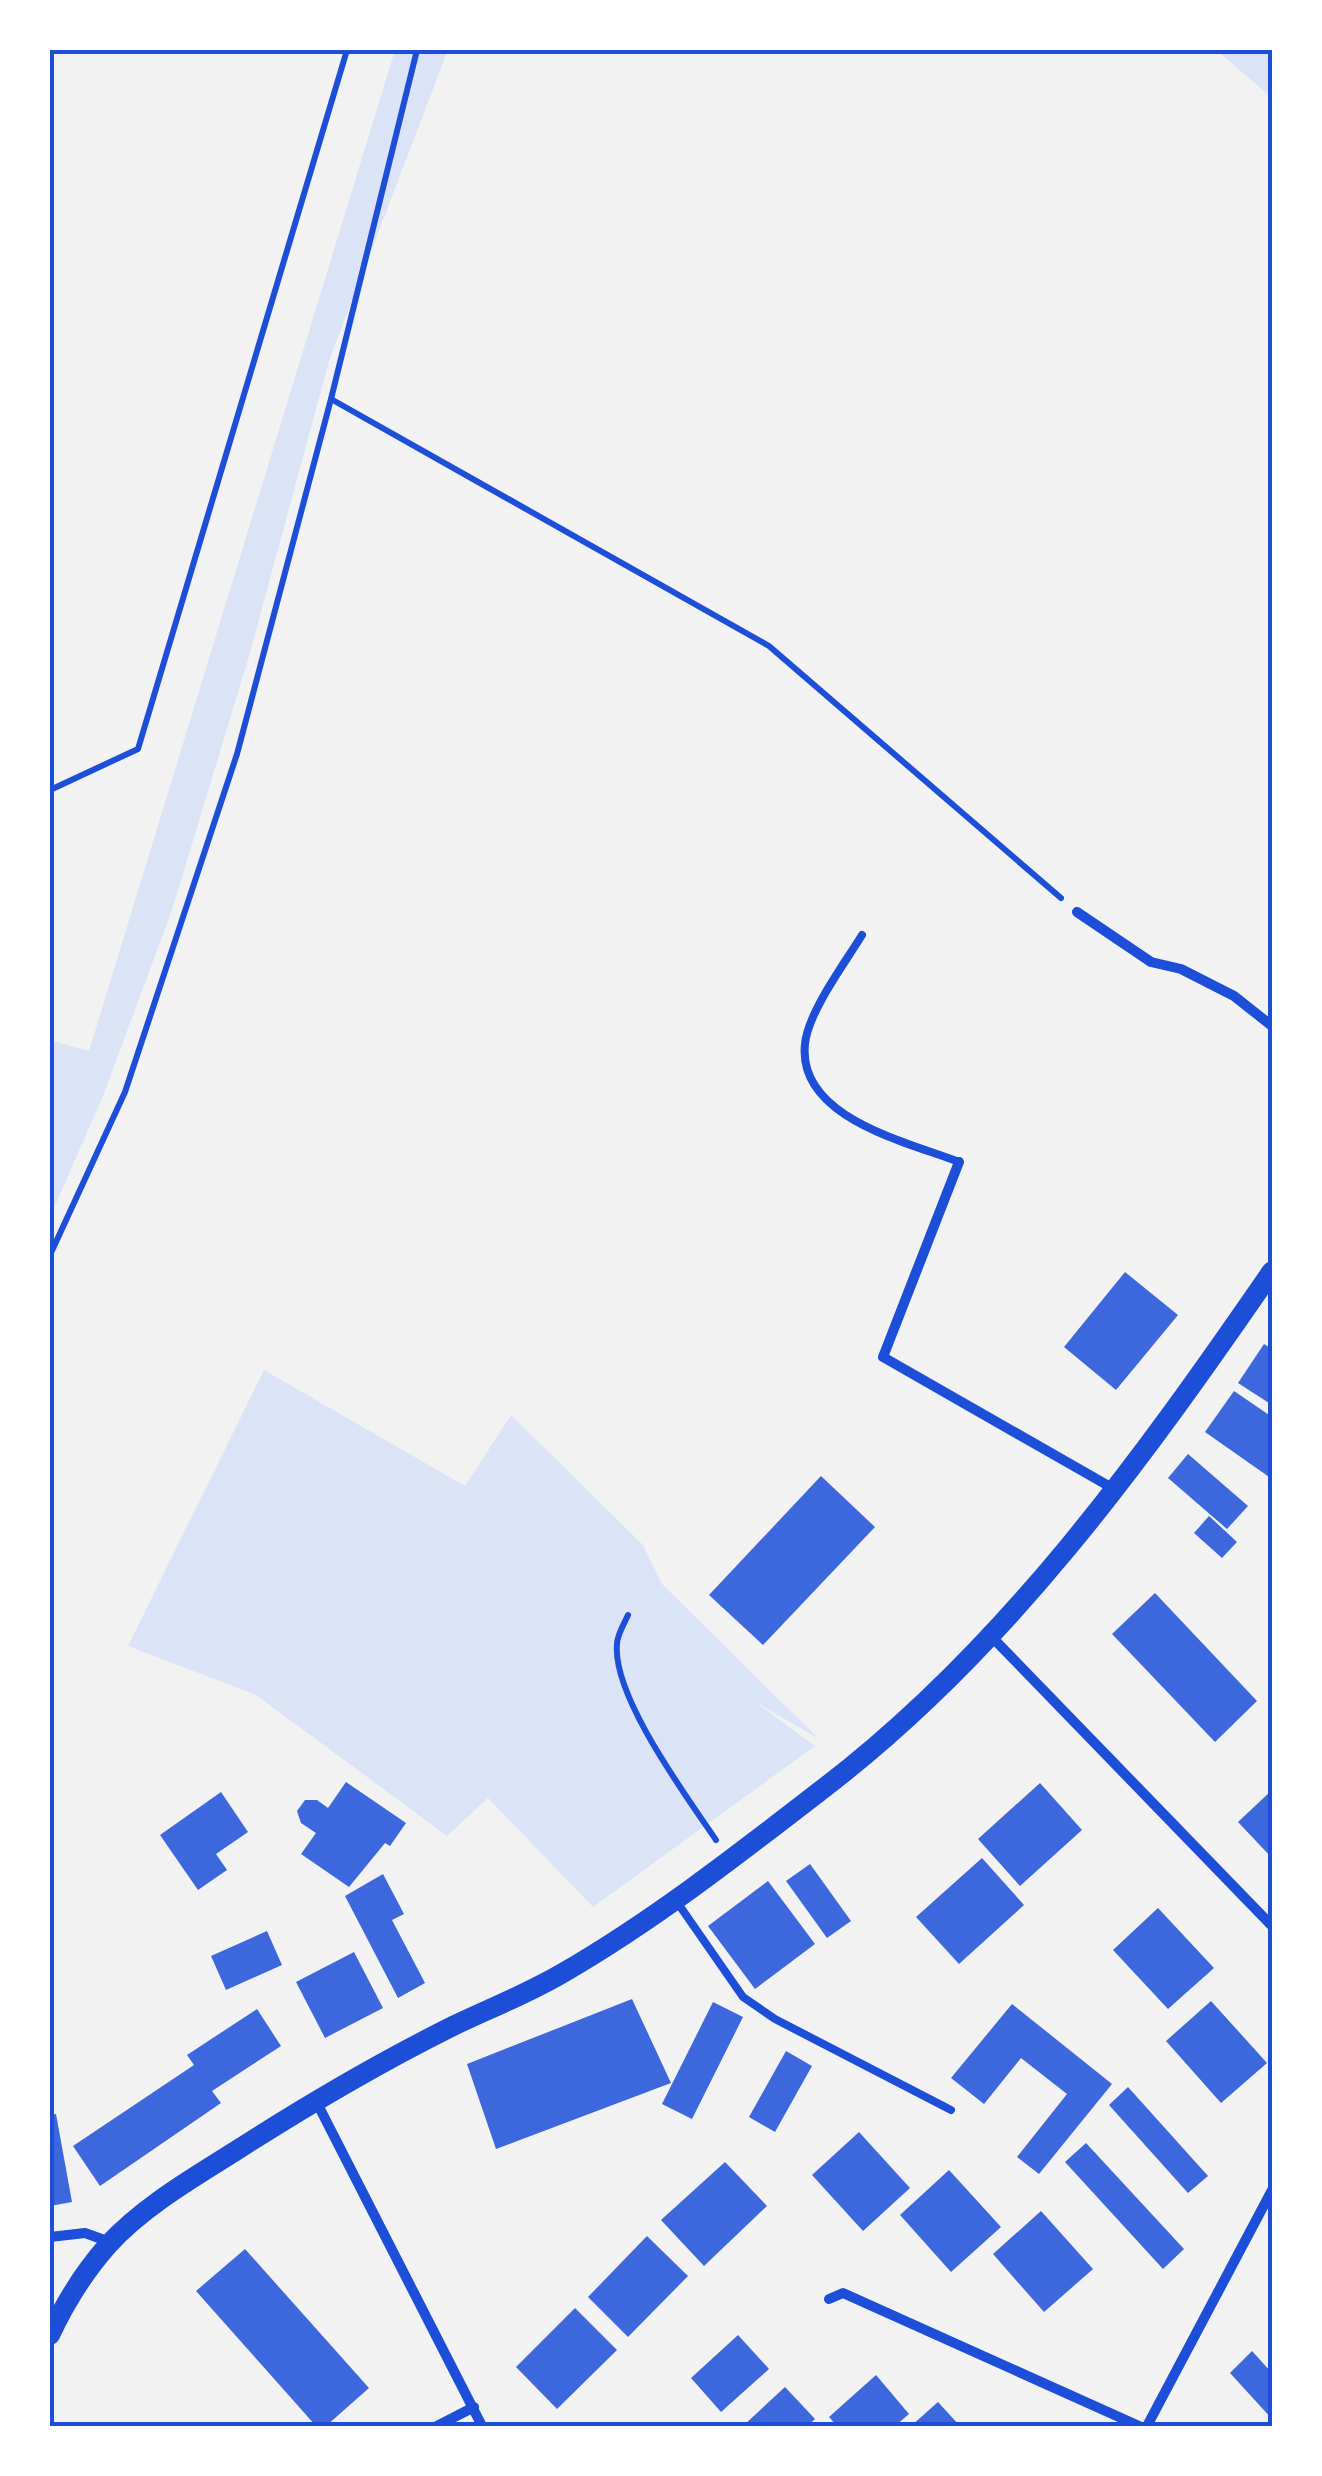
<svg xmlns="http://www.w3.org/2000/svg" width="1322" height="2476" font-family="'Crimson Pro',serif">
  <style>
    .green { fill: #dbe4f7 }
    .building { fill: #3d67dc }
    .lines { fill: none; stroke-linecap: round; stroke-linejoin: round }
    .path { stroke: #1d4ed8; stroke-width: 6 }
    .service { stroke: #1d4ed8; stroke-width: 8 }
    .minor { stroke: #1d4ed8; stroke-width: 10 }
    .secondary { stroke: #1d4ed8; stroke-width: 20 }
    .neatline { fill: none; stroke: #1d4ed8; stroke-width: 4 }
  </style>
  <rect width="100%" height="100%" fill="#f2f2f2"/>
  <path class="green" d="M395,50H448L329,361L250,653L172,910L103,1096L50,1217V1040L89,1051Z
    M1216,50H1272V98Z
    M264,1370L465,1486L511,1415L643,1545L662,1584L819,1739L754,1701L815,1746L593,1907L488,1798L447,1836L256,1695L128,1646Z"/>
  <path class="building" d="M1125,1272L1178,1315L1116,1390L1064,1347Z
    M1264,1344L1272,1349V1405L1238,1383Z
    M1234,1391L1272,1417V1479L1205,1432Z
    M1188,1454L1248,1506L1227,1529L1168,1478Z
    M821,1476L875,1527L763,1645L709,1595Z
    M1209,1516L1237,1542L1222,1558L1194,1533Z
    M1155,1593L1257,1701L1215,1742L1112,1634Z
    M346,1782L406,1823L390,1846L385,1843L349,1887L301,1854L316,1833L301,1823L297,1811L305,1800H317L328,1808Z
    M1040,1783L1082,1830L1020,1886L978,1839Z
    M1272,1790V1858L1238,1822Z
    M221,1792L248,1832L216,1854L227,1870L198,1890L160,1835Z
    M982,1858L1024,1905L959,1964L916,1917Z
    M810,1864L851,1921L827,1938L786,1881Z
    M383,1874L404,1914L392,1920L425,1983L398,1998L345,1896Z
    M768,1881L815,1944L755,1989L708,1926Z
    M1158,1908L1214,1968L1168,2009L1113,1950Z
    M267,1931L282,1965L226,1990L211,1956Z
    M354,1952L383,2008L325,2038L296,1982Z
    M632,1999L671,2083L496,2149L467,2064Z
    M1211,2001L1267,2063L1221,2103L1166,2041Z
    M713,2002L743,2017L692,2119L662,2104Z
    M1012,2004L1112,2084L1039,2174L1017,2157L1067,2094L1021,2058L984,2104L951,2078Z
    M257,2009L281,2046L212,2091L221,2103L100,2186L73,2146L194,2065L187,2055Z
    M786,2051L812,2066L775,2132L749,2117Z
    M1128,2087L1208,2176L1188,2193L1109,2105Z
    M56,2114L72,2202L50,2206V2115Z
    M859,2132L910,2188L863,2231L812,2175Z
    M1086,2143L1184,2249L1163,2269L1065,2162Z
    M725,2162L767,2206L704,2266L661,2220Z
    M949,2170L1001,2227L951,2272L900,2215Z
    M1041,2211L1093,2269L1044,2312L993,2254Z
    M647,2236L688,2276L628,2337L588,2297Z
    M245,2249L369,2388L326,2426H316L196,2291Z
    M575,2308L617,2350L557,2409L516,2367Z
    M738,2335L769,2369L721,2412L691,2378Z
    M1252,2351L1272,2373V2419L1230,2373Z
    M876,2375L909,2414L895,2426H837L829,2417Z
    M785,2387L815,2419L807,2426H743Z
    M938,2402L960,2426H911Z"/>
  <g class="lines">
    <path class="path" d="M331,399L769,646L1061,898
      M50,790L138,749L347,50
      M50,1255L125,1092L237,754L331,399L417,50
      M628,1615C624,1624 617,1635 617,1644C612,1696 687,1797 716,1840"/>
    <path class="service" d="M862,935C845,963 808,1012 805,1044C797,1118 908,1142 959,1162
      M677,1902L743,1997L775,2019L951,2110"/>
    <path class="minor" d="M1077,912L1151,962L1181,969L1234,996L1272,1026
      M959,1162L883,1357L1114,1489
      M990,1635L1272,1926
      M316,2101L482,2426
      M50,2237L85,2233L110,2242
      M829,2299L843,2293L1139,2426
      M437,2426L474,2407
      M1147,2426L1272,2190"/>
    <path class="secondary" d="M50,2335C65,2303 85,2271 108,2245C143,2207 191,2179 234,2152C304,2107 375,2065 449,2028C486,2010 525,1995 561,1974C653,1921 740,1853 824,1788C1006,1649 1143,1458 1272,1271"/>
  </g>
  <rect width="1322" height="2476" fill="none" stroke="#ffffff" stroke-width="105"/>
  <rect x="52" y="52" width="1218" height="2372" class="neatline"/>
</svg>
